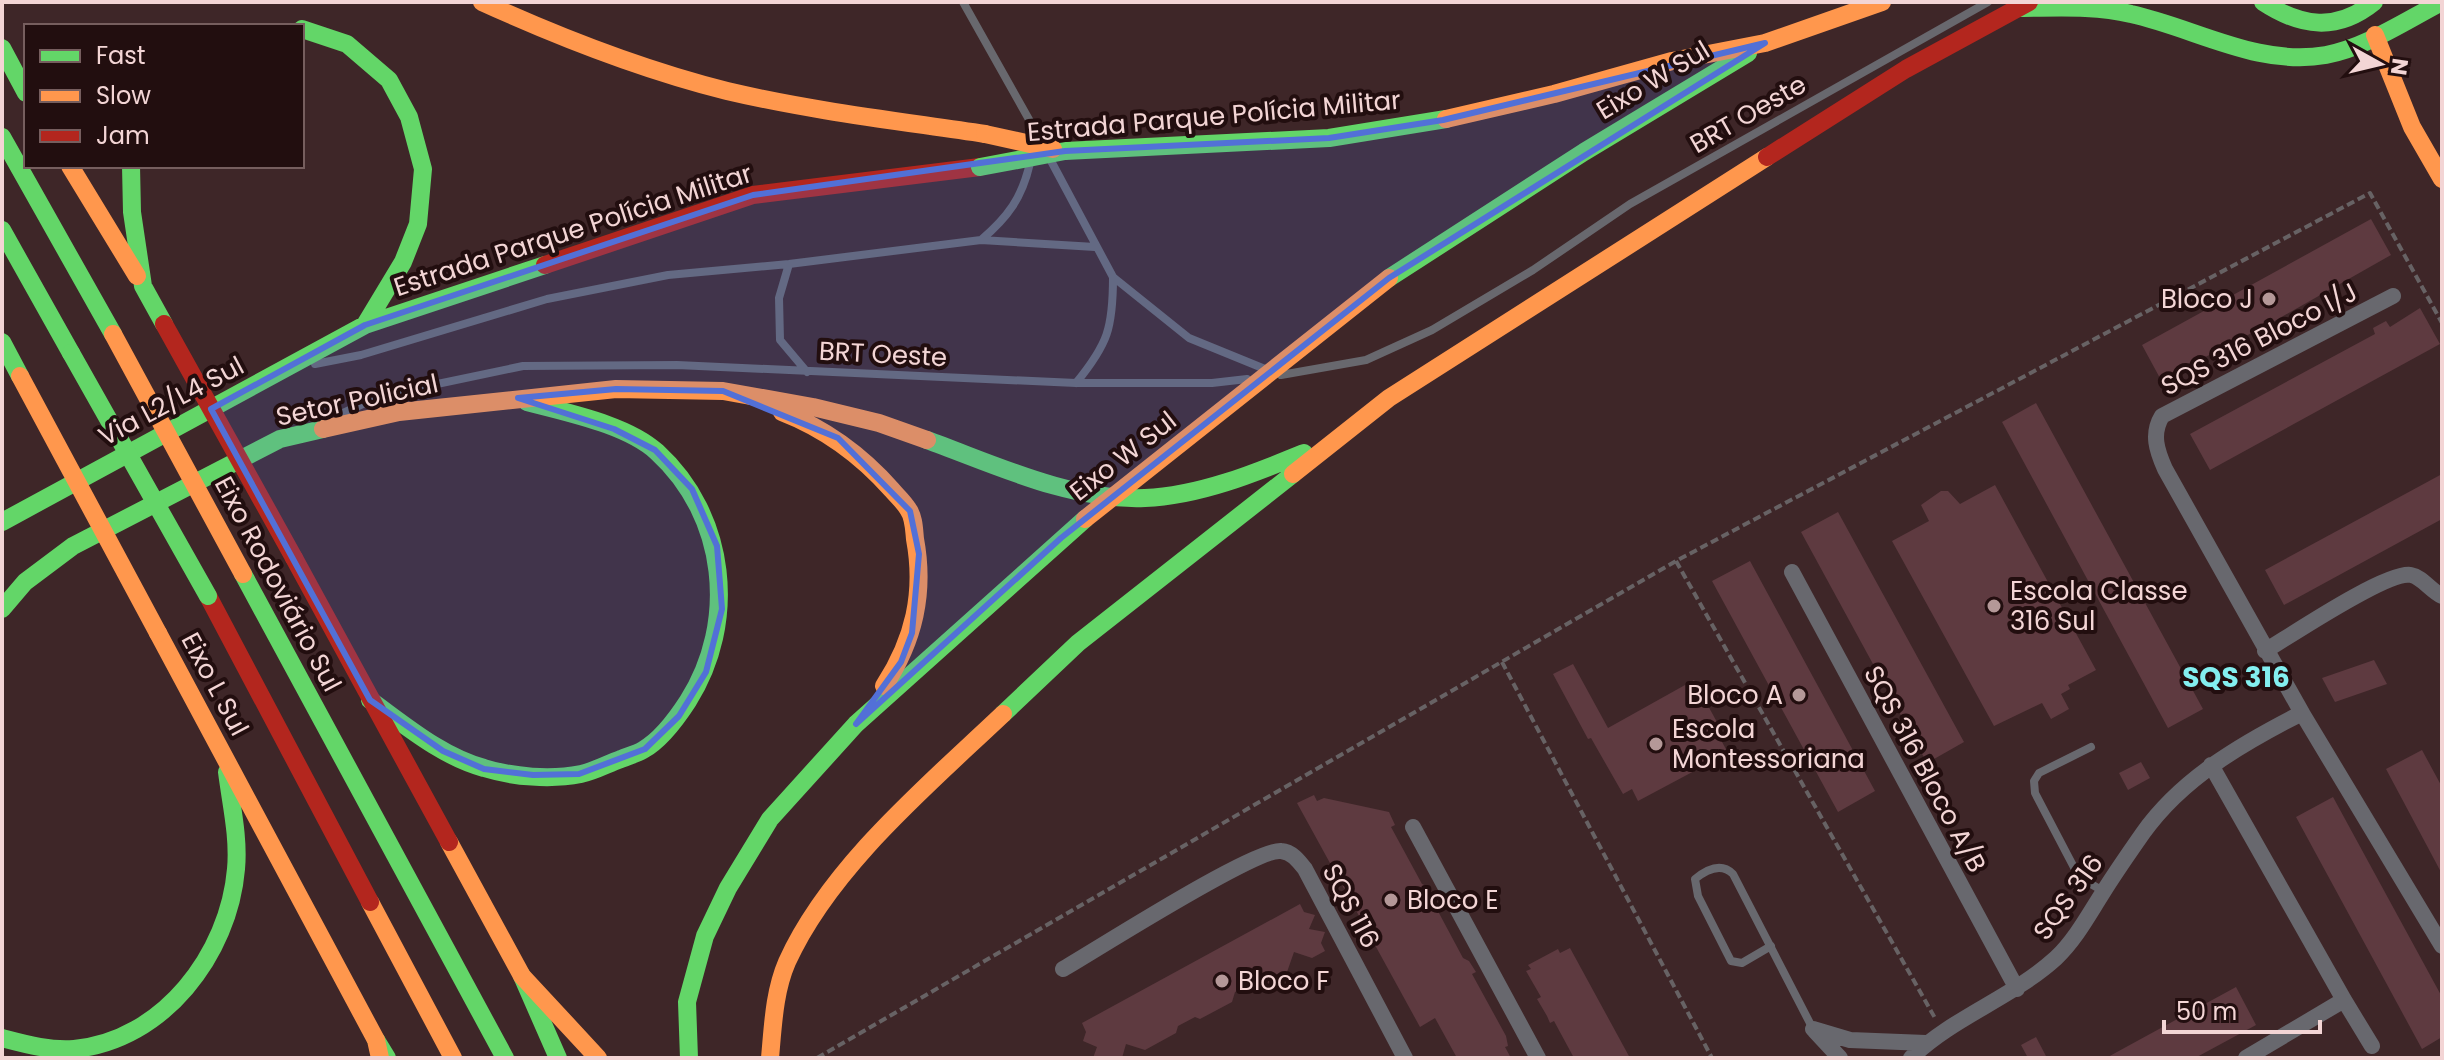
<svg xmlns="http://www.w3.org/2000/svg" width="2444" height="1060" font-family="Poppins,sans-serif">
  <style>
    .building { fill: #5e3a40 }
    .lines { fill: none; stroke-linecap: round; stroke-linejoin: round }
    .path { stroke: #676264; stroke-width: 4; stroke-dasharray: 8 4; stroke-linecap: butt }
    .lane { stroke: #68686e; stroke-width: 8 }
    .street { stroke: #68686e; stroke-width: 16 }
    .fast { stroke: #63d668; stroke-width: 18 }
    .slow { stroke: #ff974d; stroke-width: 18 }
    .jam { stroke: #b3261e; stroke-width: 18 }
    .fast-bridge { stroke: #63d668; stroke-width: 18 }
    .slow-bridge { stroke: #ff974d; stroke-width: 18 }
    .jam-bridge { stroke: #b3261e; stroke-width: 18 }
    .marked { fill: #5270d7; fill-opacity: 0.2; stroke: #5270d7; stroke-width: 6; stroke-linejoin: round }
    .poi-dot { fill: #b49898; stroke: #220e0f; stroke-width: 3 }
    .labels { text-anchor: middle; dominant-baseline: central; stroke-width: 8; stroke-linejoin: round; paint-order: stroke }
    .street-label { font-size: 26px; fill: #f3d5d5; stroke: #220e0f }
    .poi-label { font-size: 26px; fill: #f3d5d5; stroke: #220e0f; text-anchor: start }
    .neighbourhood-label { font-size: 28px; font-weight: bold; fill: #83eff0; stroke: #220e0f }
  </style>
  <rect width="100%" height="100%" fill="#3e2628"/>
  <path class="building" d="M2371,219L2391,255L2271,323L2161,380L2142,345Z
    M2420,308L2440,344L2210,470L2190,434L2375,334L2373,328L2386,321L2390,327Z
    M2036,403L2203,709L2168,728L2002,422Z
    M2442,474V519L2284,605L2265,570Z
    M1995,485L2096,670L2068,685L2070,689L2061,694L2069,709L2062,713L2051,719L2042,703L1994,726L1892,541L1929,521L1921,505L1941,491H1948L1960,504Z
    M1838,512L1964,742L1927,763L1801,532Z
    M1750,561L1875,791L1838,812L1712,581Z
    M2374,660L2387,684L2335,702L2322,678Z
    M1573,664L1608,728L1694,680L1718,724L1714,727L1728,753L1638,801L1632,789L1623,794L1591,738L1588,739L1553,674Z
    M2422,750L2442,787V874L2386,769Z
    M2141,762L2150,778L2128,790L2119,773Z
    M1314,795L1317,801L1324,798L1389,812L1395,825L1391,827L1422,884L1429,887L1436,898L1432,900L1463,958L1469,961L1476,972L1472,974L1506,1036L1508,1046L1505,1047L1511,1058H1457L1435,1018L1420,1027L1297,803Z
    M2333,797L2442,997V1037L2422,1049L2296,817Z
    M1300,904L1304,912L1315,915L1309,929L1325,932L1321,943L1325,951L1312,958L1294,952L1287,972L1257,989L1247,986L1235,992L1232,1002L1200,1019L1195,1017L1178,1026L1176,1033L1145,1050L1126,1044L1122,1058H1093L1097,1047L1083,1041L1086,1032L1082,1023Z
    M1570,948L1630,1058H1574L1554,1021L1550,1023L1547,1016L1537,999L1541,997L1526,971L1531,969L1528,965L1558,949L1560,953Z
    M2236,987L2256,1025L2195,1058H2106Z
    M2036,1037L2047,1058H2028L2021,1045Z"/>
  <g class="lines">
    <path class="path" d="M1676,561L1935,1018
      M1502,662L1712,1058
      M817,1058L1676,561L2370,193L2442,323"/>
    <path class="lane" d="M963,2L1040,139
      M1050,159L1113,277L1189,338L1265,369
      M981,240C1008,217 1022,198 1030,163
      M789,264L779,298L780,340L807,372
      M315,364L361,355L547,299L668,275L789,264L981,240L1095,247
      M1281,375L1366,360L1432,330L1533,270L1630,204L1988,2
      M1076,383C1108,344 1113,328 1113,277
      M341,414L380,396L523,366L677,365L1076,383H1212L1247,379
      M2091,747L2039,773L2034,781L2035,793L2079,877L2103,891
      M1771,946L1742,963L1731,961L1698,896L1695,879C1706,870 1721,862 1733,874L1813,1029"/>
    <path class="street" d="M1792,572L2017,989
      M2265,651C2290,636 2388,570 2411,575C2422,577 2431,591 2442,596
      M2302,713L2442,946
      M2211,765L2344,1000L2372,1046
      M1413,827L1538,1058
      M1063,969C1096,950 1255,848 1281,851C1292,852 1298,860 1305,869L1405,1058
      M1813,1029L1850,1040L1926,1043
      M1814,1030L1840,1058
      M1911,1058C1953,1017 2012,998 2056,958C2075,940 2088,916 2102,894C2115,873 2129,853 2143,833C2182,778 2243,743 2302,713L2165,469C2157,451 2151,434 2162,416L2393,296
      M2246,1058L2344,1000"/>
    <path class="fast" d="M2263,2C2301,27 2337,32 2374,2
      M2016,8C2054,8 2094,5 2131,14C2195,28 2258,67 2326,55C2367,47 2405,21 2442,2
      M302,29L347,44L389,80L409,117L423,169L418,224L403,262L365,325
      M2,48L26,93
      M2,137L113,334
      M1065,151L1329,138L1446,119
      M131,166L132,212L143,286L164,324
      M2,230L71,353
      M1389,278L1584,152L1748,53
      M2,342L20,376
      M927,440C996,465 1070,501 1145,498C1199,496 1255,473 1304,453
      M2,522L365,325L545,265
      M243,574L505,1058
      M2,609L25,582L73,546L280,439L323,429
      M370,700C406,726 441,756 484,768C513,777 551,780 581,774C595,771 607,764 621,759C628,756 636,754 643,750C661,740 677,718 688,701C738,622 727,516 657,452C626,424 567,413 527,402
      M1003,714L1078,643L1293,474
      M522,976L558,1058
      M2,1038C25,1044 50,1051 74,1049C163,1041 229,954 236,869C239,837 231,804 227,772
      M376,1040L387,1058
      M689,1058L687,1002L705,936L728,888L770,819L856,724L1085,519"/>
    <path class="slow" d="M482,2C561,38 643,70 727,91C812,111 899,121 985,134
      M2375,35L2412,127L2442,179
      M1446,119L1554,94L1672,61L1765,43L1882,2
      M70,166L137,276
      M782,412C826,429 861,455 892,490C897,496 904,502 908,509C914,517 914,529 915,539C925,593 914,640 884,686
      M323,429L399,412L616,389L723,391L813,407L879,423L927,440
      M1293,474L1389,398L1767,157
      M158,633L376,1040L380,1058
      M449,842L522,976L598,1058
      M370,902L453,1058
      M770,1058C773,1026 774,992 787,962C830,867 928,785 1003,714"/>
    <path class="jam" d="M1767,157L1906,69L2029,2
      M545,265L753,195L980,167
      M294,558L449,842
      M208,596L370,902"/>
    <path class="fast-bridge" d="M980,167L1065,151
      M71,353L208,596"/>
    <path class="slow-bridge" d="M985,134L1053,149
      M113,334L243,574
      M20,376L158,633
      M1085,519L1389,278"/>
    <path class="jam-bridge" d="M164,324L294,558"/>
  </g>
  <path class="marked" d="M1765,43L1389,278L1061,538L856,724L901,662L912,633L919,554L910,511L838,438L723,391L616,389L518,398L614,429L655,450L692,489L717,546L722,609L706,672L679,716L645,749L579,774L533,775L484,769L443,751L370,700L211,409L365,325L753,195L1065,151L1329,138L1443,120Z"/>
  <g class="poi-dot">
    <circle cx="2269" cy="299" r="8"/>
    <circle cx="1994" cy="606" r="8"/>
    <circle cx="1799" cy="695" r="8"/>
    <circle cx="1656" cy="744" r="8"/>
    <circle cx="1391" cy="900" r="8"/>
    <circle cx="1222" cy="981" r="8"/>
  </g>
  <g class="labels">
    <g class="street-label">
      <text transform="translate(1653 80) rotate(-31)">Eixo W Sul</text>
      <text transform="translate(1748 114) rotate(-30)">BRT Oeste</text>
      <text transform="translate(1214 116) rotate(-5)">Estrada Parque Polícia Militar</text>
      <text transform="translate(573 230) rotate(-18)">Estrada Parque Polícia Militar</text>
      <text transform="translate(2259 339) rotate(-27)">SQS 316 Bloco I/J</text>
      <text transform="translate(883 354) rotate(3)">BRT Oeste</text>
      <text transform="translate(357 400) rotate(-12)">Setor Policial</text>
      <text transform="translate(171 401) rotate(-28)">Via L2/L4 Sul</text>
      <text transform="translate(1123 456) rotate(-38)">Eixo W Sul</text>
      <text transform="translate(278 584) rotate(62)">Eixo Rodoviário Sul</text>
      <text transform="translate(215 684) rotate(62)">Eixo L Sul</text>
      <text transform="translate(1925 769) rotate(62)">SQS 316 Bloco A/B</text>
      <text transform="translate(2068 897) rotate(-54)">SQS 316</text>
      <text transform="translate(1351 906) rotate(62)">SQS 116</text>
    </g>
    <g class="poi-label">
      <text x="2253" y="299" text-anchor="end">Bloco J</text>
      <text x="2010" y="591">Escola Classe<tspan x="2010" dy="30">316 Sul</tspan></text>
      <text x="1783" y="695" text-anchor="end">Bloco A</text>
      <text x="1672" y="729">Escola<tspan x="1672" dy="30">Montessoriana</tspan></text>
      <text x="1407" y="900">Bloco E</text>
      <text x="1238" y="981">Bloco F</text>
    </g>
    <g class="neighbourhood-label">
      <text x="2236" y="677">SQS 316</text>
    </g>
  </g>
  <rect width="2444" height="1060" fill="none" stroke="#f3d5d5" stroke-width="8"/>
  <rect x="24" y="24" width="280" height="144" fill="#220e0f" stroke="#765e5e" stroke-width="2"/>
  <rect x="40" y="50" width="40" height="12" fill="#63d668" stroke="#765e5e" stroke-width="2"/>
  <text x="96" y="64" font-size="24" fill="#f3d5d5">Fast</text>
  <rect x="40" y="90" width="40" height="12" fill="#ff974d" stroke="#765e5e" stroke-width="2"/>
  <text x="96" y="104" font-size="24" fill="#f3d5d5">Slow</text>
  <rect x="40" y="130" width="40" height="12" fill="#b3261e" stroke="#765e5e" stroke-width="2"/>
  <text x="96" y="144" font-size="24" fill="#f3d5d5">Jam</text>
  <g transform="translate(2380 64) rotate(98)" stroke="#220e0f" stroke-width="6" paint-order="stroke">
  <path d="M0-6L14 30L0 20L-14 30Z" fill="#f3d5d5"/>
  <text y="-12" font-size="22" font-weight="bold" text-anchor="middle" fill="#f3d5d5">N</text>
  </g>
  <path d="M2164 1020v12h156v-12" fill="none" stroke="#f3d5d5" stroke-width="4"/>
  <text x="2176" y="1020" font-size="24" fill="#f3d5d5" stroke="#220e0f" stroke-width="6" paint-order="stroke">50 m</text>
</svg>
